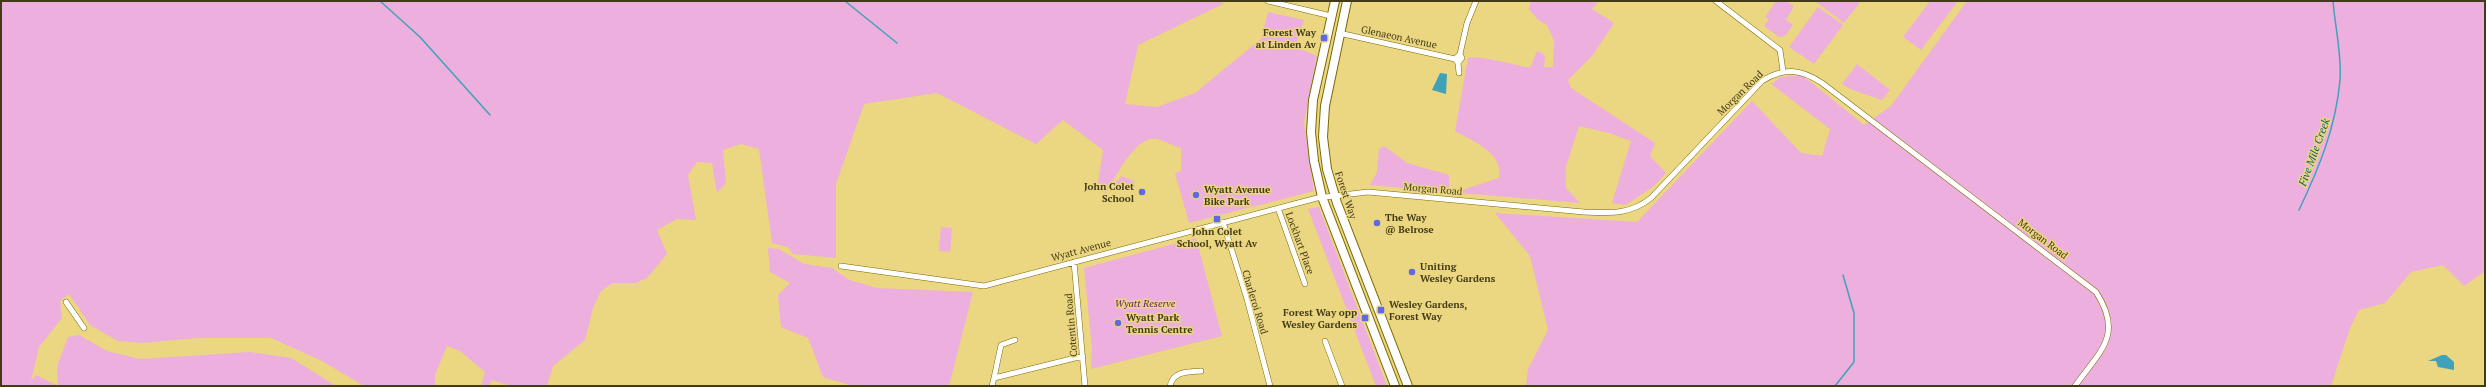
<svg xmlns="http://www.w3.org/2000/svg" width="2486" height="387" font-family="'PT Serif',serif">
  <style>
    .green { fill: #edafde }
    .water { fill: #3fa2b9 }
    .lines { fill: none; stroke-linecap: round; stroke-linejoin: round }
    .stream { stroke: #3fa2b9; stroke-width: 1.5 }
    .minor-casing { stroke: #7d6900; stroke-width: 6 }
    .primary-casing { stroke: #7d6900; stroke-width: 10 }
    .minor { stroke: #fff; stroke-width: 5 }
    .primary { stroke: #fff; stroke-width: 8 }
    .poi-dot { fill: #5f69e1; stroke: #ebd681; stroke-width: 1.5 }
    .labels { text-anchor: middle; dominant-baseline: central; stroke-width: 3; stroke-linejoin: round; paint-order: stroke }
    .poi-label { font-size: 10px; font-weight: bold; fill: #433b17; stroke: #ebd681; text-anchor: start }
    .street-label { font-size: 10px; fill: #433b17; stroke: #ebd681 }
    .park-label { font-size: 10px; font-style: italic; fill: #69215c; stroke: #ebd681 }
    .water-label { font-size: 11px; font-style: italic; fill: #0d5f6f; stroke: #ebd681 }
  </style>
  <rect width="100%" height="100%" fill="#ebd681"/>
  <path class="green" d="M1,1H1221L1223,4L1138,45L1125,104L1157,107L1195,93L1261,39L1268,12L1304,20L1295,47L1317,56L1304,123L1314,191L1189,223L1175,173L1181,171V148C1173,146 1165,141 1157,139C1135,135 1116,177 1106,193L1097,189L1103,150L1063,120L1036,144L937,93L864,104L836,184V258L793,254L788,247L772,243L759,149L741,144L723,150L726,183L717,193L712,163L697,162L688,175L696,220L677,219L657,230L667,254L647,278L635,283H612L601,291L593,308L585,340L553,366L547,386H511L492,380L489,386H481L485,372L460,351L447,346L435,375V386H364L322,361L271,338H197L143,343L118,341L90,325L69,294L60,301L62,318L39,347L31,381L36,375L58,386L57,366L68,337L79,335L107,351L140,359L250,352L291,358L336,386H1Z
    M1531,1H1599L1592,9L1614,23L1592,56L1568,80L1571,88L1655,143L1650,156L1666,173L1654,186L1626,205L1612,203L1631,141L1609,133L1579,126L1566,167V188L1580,203L1459,193V191L1499,178C1504,153 1474,142 1455,131L1468,58C1478,55 1517,65 1530,68L1537,51L1545,55L1544,67H1553L1554,41L1547,25L1538,20L1529,9Z
    M1776,1H1786L1794,6L1786,20L1793,25L1785,36L1779,37L1764,26L1769,19L1765,17Z
    M1815,1H1861L1844,23Z
    M1930,1H1958L1921,50L1903,37Z
    M1967,1H2485V271L2464,286L2443,265L2411,272L2385,303L2359,310L2350,328L2331,386H1526L1528,369L1548,330L1530,256L1495,213L1637,222L1752,101L1801,153L1822,156L1830,129L1771,84L1781,77L1802,75L1864,125L1891,106Z
    M1818,7L1843,25L1814,64L1789,47Z
    M1857,64L1890,90L1882,100L1850,89L1842,84Z
    M1384,146L1407,163L1449,175V192L1370,185L1377,172L1379,149Z
    M1121,176L1134,181L1135,189L1124,191L1116,187V181L1119,180Z
    M1318,207H1319L1387,386H1376L1308,209Z
    M941,227L952,228L950,252L939,251Z
    M1196,238L1222,336L1091,369L1092,349L1084,268Z
    M768,248L779,249L804,264L832,268L849,280L877,288L973,292L949,386H853L823,377L808,338L781,327L778,295L790,283L770,272Z"/>
  <path class="water" d="M1440,73L1447,74L1446,94L1432,90Z
    M2442,355H2446L2454,362V370L2438,367L2436,361H2428Z"/>
  <g class="lines">
    <path class="stream" d="M380,1L420,37L490,115
      M845,1L897,43
      M2299,210C2319,168 2336,127 2340,80C2342,55 2335,27 2333,1
      M1835,386L1854,362V313L1843,275"/>
    <defs>
      <path id="minor" d="M1268,1L1331,16
        M1716,1L1780,50L1783,71
        M1339,33L1455,59
        M1460,54L1467,23L1476,1
        M1458,63L1462,58L1460,54L1455,59L1458,63L1459,73
        M1278,208L1305,284
        M1223,222L1247,299L1270,386
        M1074,262L1085,386
        M841,266L984,286L1317,198L1368,192L1584,212C1609,213 1630,215 1651,198L1762,81C1784,67 1801,69 1822,83L2096,292C2124,335 2100,351 2075,386
        M66,302L84,328
        M1325,341L1342,386
        M994,378L1001,345L1015,340
        M992,386L994,378L1083,356
        M1170,386C1173,371 1188,372 1201,371"/>
      <path id="primary" d="M1335,1L1313,100L1311,132L1314,161L1322,197L1395,386
        M1347,1L1325,106L1323,137L1327,169L1337,203L1408,386"/>
    </defs>
    <use href="#minor" class="minor-casing"/>
    <use href="#primary" class="primary-casing"/>
    <use href="#minor" class="minor"/>
    <use href="#primary" class="primary"/>
  </g>
  <g class="poi-dot">
    <rect x="1320" y="34" width="8" height="8" rx="2"/>
    <circle cx="1142" cy="192" r="4"/>
    <circle cx="1196" cy="195" r="4"/>
    <rect x="1213" y="215" width="8" height="8" rx="2"/>
    <circle cx="1377" cy="223" r="4"/>
    <circle cx="1412" cy="272" r="4"/>
    <rect x="1377" y="306" width="8" height="8" rx="2"/>
    <rect x="1361" y="314" width="8" height="8" rx="2"/>
    <circle cx="1118" cy="323" r="4"/>
  </g>
  <g class="labels">
    <g class="poi-label">
      <text x="1316" y="32" text-anchor="end">Forest Way<tspan x="1316" dy="12">at Linden Av</tspan></text>
      <text x="1134" y="186" text-anchor="end">John Colet<tspan x="1134" dy="12">School</tspan></text>
      <text x="1204" y="189">Wyatt Avenue<tspan x="1204" dy="12">Bike Park</tspan></text>
      <text x="1385" y="217">The Way<tspan x="1385" dy="12">@ Belrose</tspan></text>
      <text x="1217" y="231" text-anchor="middle">John Colet<tspan x="1217" dy="12">School, Wyatt Av</tspan></text>
      <text x="1420" y="266">Uniting<tspan x="1420" dy="12">Wesley Gardens</tspan></text>
      <text x="1389" y="304">Wesley Gardens,<tspan x="1389" dy="12">Forest Way</tspan></text>
      <text x="1357" y="312" text-anchor="end">Forest Way opp<tspan x="1357" dy="12">Wesley Gardens</tspan></text>
      <text x="1126" y="317">Wyatt Park<tspan x="1126" dy="12">Tennis Centre</tspan></text>
    </g>
    <g class="street-label">
      <text transform="translate(1399 37) rotate(12)">Glenaeon Avenue</text>
      <text transform="translate(1740 93) rotate(-44)">Morgan Road</text>
      <text transform="translate(1433 189) rotate(5)">Morgan Road</text>
      <text transform="translate(1346 195) rotate(72)">Forest Way</text>
      <text transform="translate(2043 239) rotate(37)">Morgan Road</text>
      <text transform="translate(1300 243) rotate(70)">Lockhart Place</text>
      <text transform="translate(1081 250) rotate(-15)">Wyatt Avenue</text>
      <text transform="translate(1255 302) rotate(73)">Charleroi Road</text>
      <text transform="translate(1071 325) rotate(-95)">Cotentin Road</text>
    </g>
    <g class="park-label">
      <text x="1145" y="303">Wyatt Reserve</text>
    </g>
    <g class="water-label">
      <text transform="translate(2314 152) rotate(-70)">Five Mile Creek</text>
    </g>
  </g>
  <rect width="2486" height="387" fill="none" stroke="#433b17" stroke-width="4"/>
</svg>
